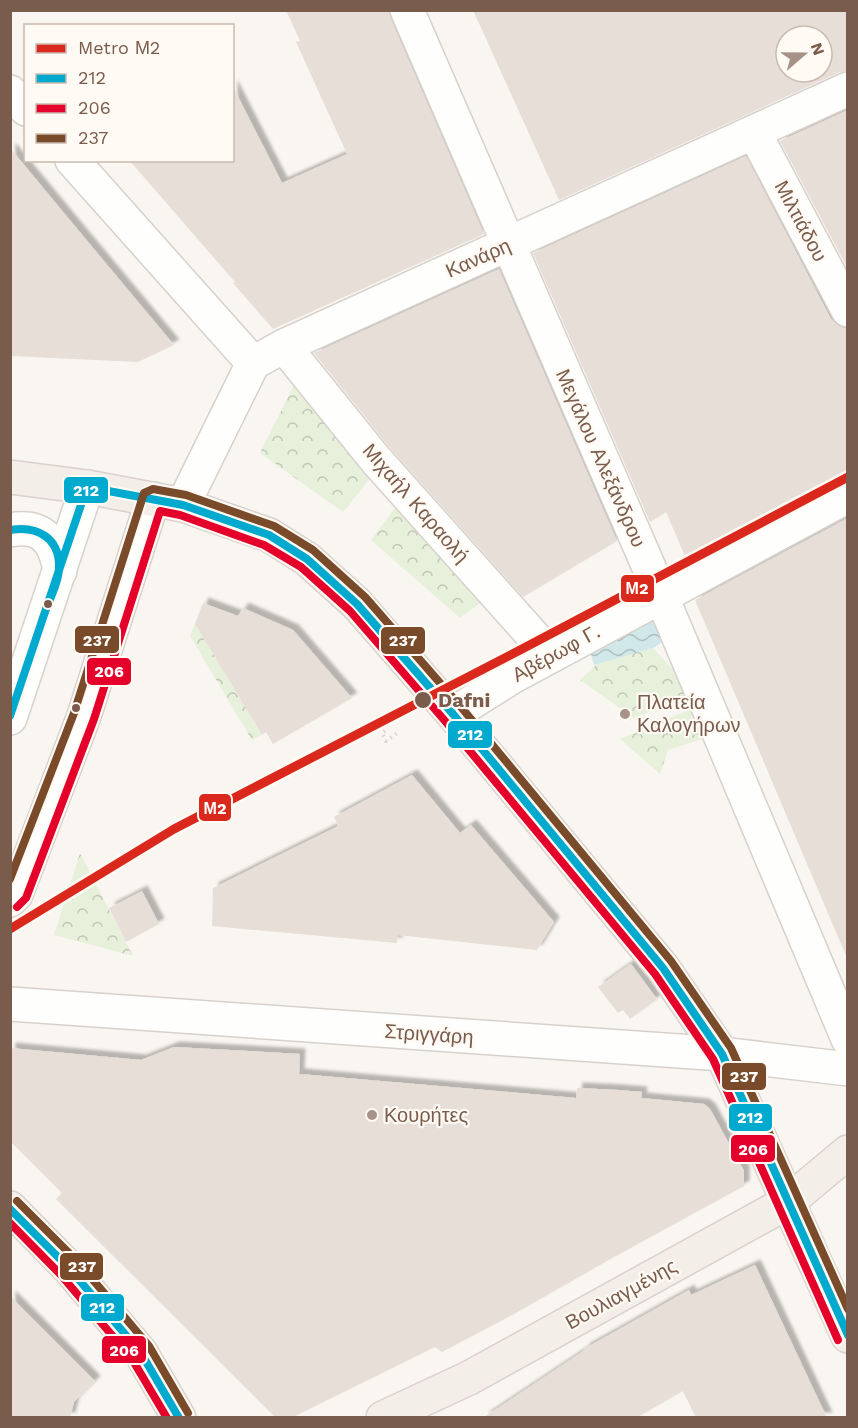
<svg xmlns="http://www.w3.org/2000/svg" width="858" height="1428" font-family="'Work Sans',sans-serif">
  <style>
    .park { fill: url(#park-crowns) }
    .water { fill: url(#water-waves) }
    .building { fill: #e6ded7; fill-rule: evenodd; filter: url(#shadow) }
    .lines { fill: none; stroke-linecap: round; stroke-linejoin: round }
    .minor-casing { stroke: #d7d1cb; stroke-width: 36 }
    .major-casing { stroke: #dad1cc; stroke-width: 36 }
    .path { stroke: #dcd5d0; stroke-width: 4; stroke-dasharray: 1.5 4.5; stroke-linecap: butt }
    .minor { stroke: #fefefd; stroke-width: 33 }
    .major { stroke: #f3eee8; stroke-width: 33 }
    .bus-1-casing { stroke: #fffaf3; stroke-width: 12 }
    .bus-2-casing { stroke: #fffaf3; stroke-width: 12 }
    .bus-3-casing { stroke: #fffaf3; stroke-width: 12 }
    .bus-1 { stroke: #00a9ce; stroke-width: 8 }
    .bus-2 { stroke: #e4002b; stroke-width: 8 }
    .bus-3 { stroke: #7a4b2a; stroke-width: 8 }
    .metro-1-casing { stroke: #fffaf3; stroke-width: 14 }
    .metro-1 { stroke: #da291c; stroke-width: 9 }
    .bus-dot { fill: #7a5c4d; stroke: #fffaf3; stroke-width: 2 }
    .poi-dot { fill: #a69286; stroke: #fffaf3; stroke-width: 2 }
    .labels { text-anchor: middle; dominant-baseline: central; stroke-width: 4.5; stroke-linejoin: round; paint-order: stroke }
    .street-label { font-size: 20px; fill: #7a5c4d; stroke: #fffaf3 }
    .stop-label { font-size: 20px; font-weight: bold; fill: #7a5c4d; stroke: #fffaf3; text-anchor: start }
    .poi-label { font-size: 20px; fill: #7a5c4d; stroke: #fffaf3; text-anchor: start }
    .line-badge { stroke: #fffaf3; stroke-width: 2 }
    .badge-label { font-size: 16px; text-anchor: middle; font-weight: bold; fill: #fff }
  </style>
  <defs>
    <pattern id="park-crowns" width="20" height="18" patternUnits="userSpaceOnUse" patternTransform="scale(1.5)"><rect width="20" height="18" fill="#e7f0db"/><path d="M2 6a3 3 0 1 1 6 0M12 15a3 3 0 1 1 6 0" fill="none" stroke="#c0c6b4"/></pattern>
    <pattern id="water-waves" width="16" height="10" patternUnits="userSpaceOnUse" patternTransform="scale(1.5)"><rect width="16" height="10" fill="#d0e8ea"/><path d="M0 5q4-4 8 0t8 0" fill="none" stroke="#aebfc0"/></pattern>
    <filter id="shadow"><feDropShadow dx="5.5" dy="-5.5" stdDeviation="1.5" flood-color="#0004"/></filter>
  </defs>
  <rect width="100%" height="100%" fill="#f9f5f0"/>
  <path class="park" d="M299,375L378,469L343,512L260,453Z
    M398,504L483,601L460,618L371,540Z
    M195,624L262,735L252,740L190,636Z
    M653,648L696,694L634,718L580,680L598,663Z
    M703,704L718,734L668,750L660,774L620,739Z
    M80,853L133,956L54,935Z"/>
  <path class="water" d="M659,608L671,637L653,648L594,665L590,651Z"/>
  <path class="building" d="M286,10H389L390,17L484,234L273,329L233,283L235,282L129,160H232V85L282,183L347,154L296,42L300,41Z
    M473,10H848V71L840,72L559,200ZM786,36H822V72H786Z
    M848,110V269L780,141Z
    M10,148L78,230L174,345L138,362L10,356Z
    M746,156L831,319L839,326L848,329V477L839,479L687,561L666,512L650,522L533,253Z
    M499,269L617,541L523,597L390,448L314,353Z
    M848,518V879L847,958L695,600Z
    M203,603L238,616L243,608L293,630L352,698L273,744L266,732L262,735L195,624Z
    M412,775L460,833L471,825L554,922L537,950L398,935L397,943L212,926L213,888L338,826L334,817Z
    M142,891L159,924L126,942L109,908Z
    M631,964L657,999L630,1019L623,1010L618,1013L598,987Z
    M174,1047L300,1054L299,1074L576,1098L577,1088L618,1090L642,1092L641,1098L704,1104L710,1109L744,1171V1186L614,1257L514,1314L442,1352L435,1347L291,1418H276L56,1199L62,1193L10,1141V1048L141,1060Z
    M755,1265L827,1418H696L683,1391L636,1418H483L585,1350L584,1349L689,1290L691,1295Z
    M10,1296L95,1381L74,1402L70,1418H10Z"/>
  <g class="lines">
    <defs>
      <path id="minor" d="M407,10L661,595L848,1039
        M10,92L26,109
        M754,132L848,310
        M72,160L253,363
        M284,346L376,460L551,656
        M183,505L253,363L284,346L848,89
        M10,530C43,524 55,541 60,571
        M453,714L512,677L848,496
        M10,718L87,487
        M10,900L16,894L84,716L153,499
        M10,1004L722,1054L848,1069"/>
      <path id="major" d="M10,477L87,487L183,505L269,535L307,559L357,604L453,714L663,968L722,1054L848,1336
        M10,1208L69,1268L141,1353L179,1418
        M383,1418L469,1378L788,1202L848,1152"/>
    </defs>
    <use href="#minor" class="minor-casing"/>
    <use href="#major" class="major-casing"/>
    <path class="path" d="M385,731L382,733L386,741L397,733"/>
    <use href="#minor" class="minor"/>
    <use href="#major" class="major"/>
    <defs>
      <path id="bus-1" d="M10,530C37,525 60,538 59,568C59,581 52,593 48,605
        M10,716L87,487L183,505L269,535L307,559L357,604L453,714L663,968L722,1054L848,1335
        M10,1209L69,1268L141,1353L179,1418"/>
      <path id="bus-2" d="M17,907L26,898L94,719L160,511L180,515L264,545L301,567L350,611L445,721L655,974L713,1059L838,1340
        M10,1223L61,1275L132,1359L167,1418"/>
      <path id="bus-3" d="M10,879L74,713L144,493L153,489L186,495L274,526L313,550L365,597L461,707L671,961L731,1048L848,1309
        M17,1201L77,1261L149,1346L188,1413"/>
    </defs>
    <use href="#bus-1" class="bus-1-casing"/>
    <use href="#bus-2" class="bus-2-casing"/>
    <use href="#bus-3" class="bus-3-casing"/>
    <use href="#bus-1" class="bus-1"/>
    <use href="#bus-2" class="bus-2"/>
    <use href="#bus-3" class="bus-3"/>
    <defs>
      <path id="metro-1" d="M10,929L174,829L522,649L848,477"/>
    </defs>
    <use href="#metro-1" class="metro-1-casing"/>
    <use href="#metro-1" class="metro-1"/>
  </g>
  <g class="bus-dot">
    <circle cx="48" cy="604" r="5"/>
    <circle cx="423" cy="700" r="9"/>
    <circle cx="76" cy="708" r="5"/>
  </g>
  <g class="poi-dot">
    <circle cx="625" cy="714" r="6"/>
    <circle cx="372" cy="1115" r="6"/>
  </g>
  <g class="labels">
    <g class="street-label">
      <text transform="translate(801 221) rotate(62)">Μιλτιάδου</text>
      <text transform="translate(478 258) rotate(-24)">Κανάρη</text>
      <text transform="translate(601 458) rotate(66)">Μεγάλου Αλεξάνδρου</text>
      <text transform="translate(416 503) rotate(49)">Μιχαήλ Καραολή</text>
      <text transform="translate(556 653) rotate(-29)">Αβέρωφ Γ.</text>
      <text transform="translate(429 1034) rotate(4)">Στριγγάρη</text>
      <text transform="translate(621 1294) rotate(-29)">Βουλιαγμένης</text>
    </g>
    <g class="stop-label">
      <text x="438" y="700">Dafni</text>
    </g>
    <g class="poi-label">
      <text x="637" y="702">Πλατεία<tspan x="637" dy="23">Καλογήρων</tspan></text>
      <text x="384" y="1115">Κουρήτες</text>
    </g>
  </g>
  <g class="line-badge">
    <rect x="63" y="476" width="46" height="28" rx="6" fill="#00a9ce"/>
    <rect x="620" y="574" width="35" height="29" rx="6" fill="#da291c"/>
    <rect x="74" y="625" width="46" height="29" rx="6" fill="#7a4b2a"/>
    <rect x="380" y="626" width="46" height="29" rx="6" fill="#7a4b2a"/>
    <rect x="86" y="657" width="46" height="29" rx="6" fill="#e4002b"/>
    <rect x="447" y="720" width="46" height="29" rx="6" fill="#00a9ce"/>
    <rect x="198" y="793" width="34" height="29" rx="6" fill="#da291c"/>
    <rect x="721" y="1062" width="46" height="29" rx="6" fill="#7a4b2a"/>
    <rect x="728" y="1103" width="45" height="29" rx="6" fill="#00a9ce"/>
    <rect x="730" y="1134" width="46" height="29" rx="6" fill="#e4002b"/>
    <rect x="59" y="1252" width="45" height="29" rx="6" fill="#7a4b2a"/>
    <rect x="80" y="1293" width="45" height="29" rx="6" fill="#00a9ce"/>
    <rect x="101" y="1335" width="46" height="29" rx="6" fill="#e4002b"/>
  </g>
  <g class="badge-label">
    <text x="86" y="496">212</text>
    <text x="637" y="594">Μ2</text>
    <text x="97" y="646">237</text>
    <text x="403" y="646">237</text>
    <text x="109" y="677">206</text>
    <text x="470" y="740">212</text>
    <text x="215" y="814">Μ2</text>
    <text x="744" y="1082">237</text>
    <text x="750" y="1123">212</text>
    <text x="753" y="1155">206</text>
    <text x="82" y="1272">237</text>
    <text x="102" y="1313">212</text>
    <text x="124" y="1356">206</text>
  </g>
  <rect width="858" height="1428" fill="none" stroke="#7a5c4d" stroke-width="24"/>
  <rect x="24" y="24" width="210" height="138" fill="#fffaf3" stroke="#cabbb1" stroke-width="1.5"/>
  <rect x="36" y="44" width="30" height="9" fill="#da291c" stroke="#cabbb1" stroke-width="1.5"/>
  <text x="78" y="54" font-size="18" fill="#7a5c4d">Metro Μ2</text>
  <rect x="36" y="74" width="30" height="9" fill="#00a9ce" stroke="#cabbb1" stroke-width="1.5"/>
  <text x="78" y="84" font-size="18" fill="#7a5c4d">212</text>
  <rect x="36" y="104" width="30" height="9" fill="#e4002b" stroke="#cabbb1" stroke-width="1.5"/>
  <text x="78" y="114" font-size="18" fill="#7a5c4d">206</text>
  <rect x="36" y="134" width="30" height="9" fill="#7a4b2a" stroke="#cabbb1" stroke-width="1.5"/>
  <text x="78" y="144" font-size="18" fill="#7a5c4d">237</text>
  <g transform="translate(804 54) rotate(70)"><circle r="28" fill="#fffaf3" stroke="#cabbb1" stroke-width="1.5"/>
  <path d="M0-4.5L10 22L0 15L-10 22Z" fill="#a69286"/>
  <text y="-9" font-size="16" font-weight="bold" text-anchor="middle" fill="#7a5c4d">N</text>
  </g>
</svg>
